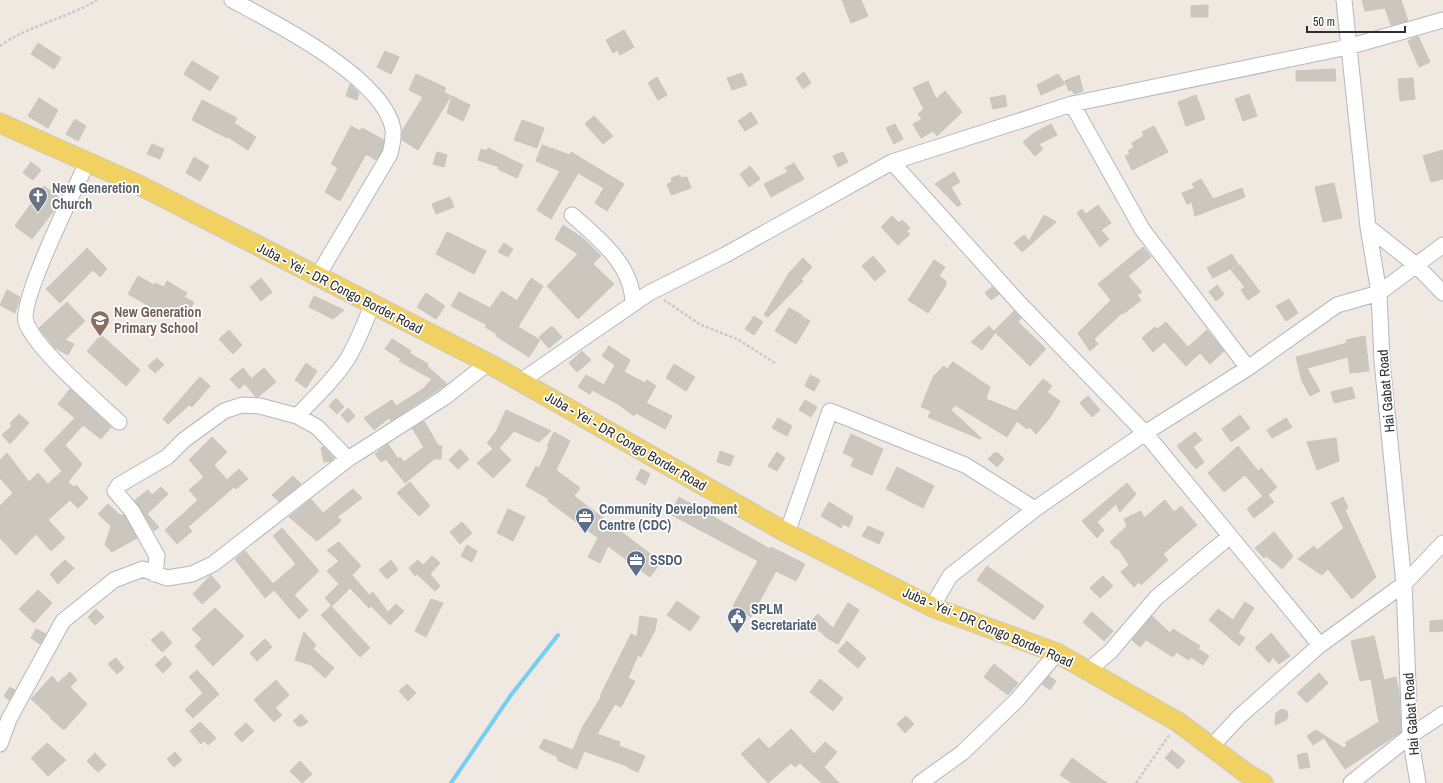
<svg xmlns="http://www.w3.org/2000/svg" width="1443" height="783" font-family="'Archivo Narrow',sans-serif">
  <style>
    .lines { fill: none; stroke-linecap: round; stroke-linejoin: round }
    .stream { stroke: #75cff0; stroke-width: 4 }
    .building { fill: #cbc7bf; stroke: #cbc5ba }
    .minor-casing { stroke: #b4b7c1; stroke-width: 17 }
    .major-casing { stroke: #c9c9c9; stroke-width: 21 }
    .path { stroke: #c9c9c9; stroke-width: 2.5; stroke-dasharray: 3 2; stroke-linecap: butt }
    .minor { stroke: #fff; stroke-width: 15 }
    .major { stroke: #f2d163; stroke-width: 19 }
    .labels { text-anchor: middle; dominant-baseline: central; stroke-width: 3.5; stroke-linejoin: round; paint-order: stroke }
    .worship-label { font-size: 14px; font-weight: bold; fill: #5b616d; stroke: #fff; text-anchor: start }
    .street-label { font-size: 14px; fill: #2e2e2e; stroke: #fff }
    .education-label { font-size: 14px; font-weight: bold; fill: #785e54; stroke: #fff; text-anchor: start }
    .service-label { font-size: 14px; font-weight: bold; fill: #4e5e75; stroke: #fff; text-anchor: start }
  </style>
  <rect width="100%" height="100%" fill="#efe9e1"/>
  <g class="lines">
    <path class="stream" d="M451,783L511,695L558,635"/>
  </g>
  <path class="building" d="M842,0H861L868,16L851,23Z
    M1362,0H1401L1408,21L1391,25L1385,8L1365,11Z
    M1208,5V17H1191V6Z
    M624,30L634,47L620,55L618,50L613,53L606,40Z
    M1418,36L1430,62L1419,67L1408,41Z
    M38,43L61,58L54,69L31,54Z
    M385,51L399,57L391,74L377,67Z
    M192,61L219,77L210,91L184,74Z
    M1335,69L1336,81H1296V71Z
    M804,72L811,83L803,89L796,78Z
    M742,73L747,85L732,90L727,78Z
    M416,74L446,88L444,92L451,96L418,150L402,140V131L423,97L409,90Z
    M1058,74L1065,84L1041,95L1037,85Z
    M1079,75L1083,91L1074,94L1072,90L1069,91L1065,81Z
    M657,77L667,95L658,100L648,83Z
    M1413,78L1415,99L1400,101L1398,79Z
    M928,81L936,99L945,91L962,112L937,136L933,131L921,138L913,124L922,119L918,114L924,109L913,88Z
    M350,84L359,93L357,100L346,96Z
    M1249,94L1257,116L1243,121L1235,99Z
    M1005,95L1007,106L993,109L990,98Z
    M1196,95L1205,119L1186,126L1178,102Z
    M452,96L470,105L463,121L447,113Z
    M39,98L58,110L48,128L28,116Z
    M202,100L237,118L234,123L256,137L248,150L228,137L227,138L192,120Z
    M751,112L758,123L745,131L738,121Z
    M594,116L613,136L603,144L585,124Z
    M75,119L86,126L78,141L66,134Z
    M522,120L544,128L537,148L514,140Z
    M895,124L903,139L894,144L886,128Z
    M1051,124L1057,135L1039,144L1043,149L1035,156L1023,142L1034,133Z
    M351,126L360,131L362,128L384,140L382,151L376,160L366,154L340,201L325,192L338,168L331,164Z
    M1154,126L1168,152L1132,170L1125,156L1130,154L1128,151L1134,147L1132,143L1144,136L1142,132Z
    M152,144L164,149L160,159L147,154Z
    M542,145L570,155L571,152L624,184L607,211L595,203L604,188L578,173L551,219L537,210L560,171L536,161Z
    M488,148L523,165L517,178L498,169L499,167L478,160L481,149L487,151Z
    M1443,150V179L1431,182L1423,156Z
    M437,152L447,155L444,167L433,164Z
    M843,152L848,162L838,167L833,156Z
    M194,157L209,166L200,181L186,173Z
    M31,162L41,170L33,180L23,173Z
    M794,163L804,179L771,197L764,184L788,172L785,168Z
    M750,166L760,179L749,187L740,174Z
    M954,172L960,182L951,187L961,204L958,207L935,184Z
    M680,175L681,178L687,177L691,188L671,195L667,184L672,182L671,178Z
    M1201,179L1213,199L1242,188L1245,197L1195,216L1192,202L1187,204L1182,193L1195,188L1192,184Z
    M1334,183L1342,218L1323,222L1315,187Z
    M44,186L60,198L56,208L32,239L15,226Z
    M450,197L454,207L436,214L432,204Z
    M1098,205L1111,223L1101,230L1109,239L1100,247L1077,213L1082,209L1086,214Z
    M1044,215L1056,222L1022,252L1014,243L1024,235L1029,241Z
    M892,216L899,223L902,220L910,228L907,231L910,234L898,245L881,227Z
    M563,225L584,239L601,256L593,264L614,284L578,319L547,286L578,254L555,239Z
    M447,232L486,251L474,274L436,254Z
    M504,243L513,249L508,257L498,252Z
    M1143,247L1151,257L1128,276L1142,292L1137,295L1141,300L1123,314L1122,313L1094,339L1098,344L1090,351L1078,333L1111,300L1098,284Z
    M87,248L107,269L100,277L93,270L60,303L46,289Z
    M1232,254L1238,265L1213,278L1207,268Z
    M873,256L886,271L875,281L862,266Z
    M803,258L812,267L801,279L803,281L768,317L764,315L789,273Z
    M934,260L945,267L939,276L946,281V285L928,313L908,300Z
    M1240,265L1260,292L1248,300L1241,290L1245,287L1231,270Z
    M138,276L154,285L155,283L164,287L167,281L187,293L184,297L194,302L185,319L163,307L160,312L128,294Z
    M261,278L272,292L261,301L250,287Z
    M531,278L543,286L518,327L540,340L529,357L496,336L497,334L485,327L487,325L451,306L459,292L490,308L502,291L517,301Z
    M1217,285L1224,294L1216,301L1209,292Z
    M992,287L999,294L991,300L985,293Z
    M7,290L20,297L15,313L0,305Z
    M426,293L445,306L436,319L417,307Z
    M314,296L344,310L333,319L309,307Z
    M1289,299L1298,313L1286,321L1276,306Z
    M67,302L85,321L65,340L74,344L68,355L55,348L39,328Z
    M789,308L802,315L801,316L810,321L796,344L775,331Z
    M1014,311L1021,318L1018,322L1046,349L1030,366L994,331Z
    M754,316L763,322L754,335L745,329Z
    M1166,322L1188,347L1207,330L1224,351L1210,364L1200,353L1186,366L1164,342L1153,352L1142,338L1155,327L1157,329Z
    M552,326L562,337L549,348L539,337Z
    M989,326L995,333L982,350L971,342Z
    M229,330L242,345L233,354L219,339Z
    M101,335L140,370L126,386L87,351Z
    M1365,336L1369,371L1350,373L1348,357L1307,368L1320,391L1310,396L1302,381L1296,357L1347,343L1346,340Z
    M392,339L411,351L409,353L428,364L427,366L447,384L391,421L389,418L374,430L364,418L392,400L396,406L423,389L432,379L399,361L401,359L385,349Z
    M609,346L630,360L624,372L645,383L647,380L656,386L646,403L672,416L665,429L636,413L634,416L618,404L592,390L590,394L578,387L586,375L604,385L615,365L602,356Z
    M582,351L591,360L577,372L569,363Z
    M157,358L164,365L155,373L148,366Z
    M953,362L990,387L986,399L1016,411L1043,379L1052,386L1047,392L1060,401L1049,419L1036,434L1029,427L1027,429L1017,421L1007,437L955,405L951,410L981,438L980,439L928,417L931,411L921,407L933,377L944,366L947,369Z
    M306,363L317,371L306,388L295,380Z
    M674,364L695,377L686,391L666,378Z
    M243,368L251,378L239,389L230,379Z
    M264,368L276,382L258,397H256L245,384Z
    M810,375L820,380L814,391L805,386Z
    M200,377L210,386L192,407L189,405L168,424L163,419Z
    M1352,387L1355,398L1334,403L1331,392Z
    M70,389L111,427L101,439L83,425L65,445L82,464L68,482L74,487L76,485L88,498L78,508L70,500L48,520L65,538L51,551L36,534L16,555L0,538V506L13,493L0,478V460L7,453L29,482L38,473L48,484L62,471L44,450L75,418L58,404Z
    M1088,396L1100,410L1092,417L1080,403Z
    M336,398L344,407L337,414L329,406Z
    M805,400L817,407L811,417L799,410Z
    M348,408L355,416L348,423L341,415Z
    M506,410L551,431L539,442L514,431L499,448L511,460L493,478L477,463L493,449L487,443L496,432Z
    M19,414L29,423L10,444L2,435L12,426L10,423Z
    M1240,415L1250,428L1231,442L1222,429Z
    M778,418L792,426L787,436L772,428Z
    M1286,418L1292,427L1272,438L1267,430Z
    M424,421L438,445L442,446L441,459H434L405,483L386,459L381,462L375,454L388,444L398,459L400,457L404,462L424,447L412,428Z
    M554,432L570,441L556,470L580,488L574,496L661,562L650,577L608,546L600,563L588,557L598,538L548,501L549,499L526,486L536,466L539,468L549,447L547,446Z
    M1195,432L1202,440L1193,447L1204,462L1196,469L1177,446Z
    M851,434L883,449L872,475L851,466L854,458L843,453Z
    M212,437L227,452L214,465L227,480L239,469L248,479L236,489L234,487L188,527L192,531L177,544L165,530L198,500L189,490L204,477L189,460Z
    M1336,438L1339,461L1317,470L1307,442Z
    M1238,446L1258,471L1261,468L1277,487L1268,495L1274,502L1254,518L1247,509L1263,496L1245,475L1224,492L1208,473Z
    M324,447L334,458L331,461L324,462L321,448Z
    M460,449L469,459L458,469L449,460Z
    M720,451L734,456L730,466L717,462Z
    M777,452L785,458L777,471L768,466Z
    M994,453H998L1004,459L997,467L988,459Z
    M897,467L934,486L923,508L886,489Z
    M641,469L650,474L645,485L636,479Z
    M293,476L301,484L279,502L272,495Z
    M410,482L430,506L419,516L397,493Z
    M1127,483L1136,494L1120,512L1116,504L1097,522L1104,530L1097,538L1082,521Z
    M161,487L168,494L147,514L159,527L154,531L135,500L148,490L152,495Z
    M353,489L362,498L337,517L341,520L339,523L317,541L289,517L311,499L323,513Z
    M679,497L770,549L771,547L805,564L796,581L776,571L751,617L733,606L758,561L670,514Z
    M1343,497L1348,508L1345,510L1376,577L1352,599L1328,569L1322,575L1298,559L1314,546L1317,550L1344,528L1331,503Z
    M1165,500L1174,512L1181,506L1197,525L1163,554L1168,560L1141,585L1138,582L1134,587L1121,572L1129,565L1118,548L1116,549L1110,542L1127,526L1124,519L1141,511L1144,518Z
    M829,502L853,517L849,527L843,524L841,528L821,516Z
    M108,504L121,516L123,514L125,516L137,538L112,552L105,545L111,526L98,514Z
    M508,509L525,517L513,541L497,533Z
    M462,522L472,533L460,544L450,532Z
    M868,526L884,533L879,544L862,536Z
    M282,528L319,571L294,595L308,610L299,619L274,590L265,598L235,559L245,551L273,584L296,564L273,536Z
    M1274,532L1293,556L1282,569L1266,556L1264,558L1255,548Z
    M339,542L361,566L352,575L369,595L373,592L388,612L396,604L404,611L390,625L371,606L369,608L350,588L332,606L325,598L339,584L327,571L339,561L327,550Z
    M467,545L477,551L472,562L461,556Z
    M432,556L440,563L430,574L440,586L435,591L417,574L415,576L409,568L418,560L423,565Z
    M65,560L74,568L58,584L50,574Z
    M391,560L398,570L387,579L379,570Z
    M987,566L1044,606L1034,620L977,580Z
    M211,575L221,587L202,604L193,594Z
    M1103,576L1113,586L1100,598L1090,588Z
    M38,590L52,603L34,623L19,609Z
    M431,599L443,603L426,637L415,631Z
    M677,601L700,617L690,631L667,615Z
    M1245,602L1254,608L1238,633L1245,638L1239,646L1209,620L1218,609L1233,620Z
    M848,603L859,610L838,644L827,638L810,622L818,614L833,628Z
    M331,606L370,648L360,657L321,615Z
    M215,608L244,636L213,666L195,646L202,639L192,629Z
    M96,609L104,617L95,625L88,617Z
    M1092,612L1113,631L1104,641L1083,622Z
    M640,616L657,619L655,630L641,657L638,655L628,678L635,681L621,707L615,704L597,734L620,742L619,746L645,756L638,772L627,767V766L584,751L577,769L557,760L558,757L539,748L544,739L573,750L582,728L601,697L600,696L631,634L637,637Z
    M1152,616L1170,633L1173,629L1200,646L1198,649L1209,656L1203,665L1191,657L1189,660L1176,652L1173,657L1146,640L1140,647L1132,640Z
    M1443,620V631L1430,632V621Z
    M36,629L46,634L40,644L31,638Z
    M162,631L172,643L162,652L151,640Z
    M304,632L316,645L313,649L334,668L325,678L311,665L295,660Z
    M1271,633L1290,656L1279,664L1273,657L1269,663L1255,648Z
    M1374,636L1384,680L1396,677L1399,692L1401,732L1345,769L1324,738L1313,745L1307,736L1316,730L1344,748L1347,745L1345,743L1379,722L1371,679L1360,681L1351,641Z
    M265,639L272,647L257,661L250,653Z
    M847,641L866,658L858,668L838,651Z
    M165,656L172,664L163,673L155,665Z
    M116,658L124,668L117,674L108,664Z
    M994,664L1018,683L1008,695L984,677Z
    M197,670L219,694L193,718L185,710L203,693L189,677Z
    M70,672L77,680L70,687L87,704L64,730L50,718L51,717L31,699L52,676L58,683Z
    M1319,673L1328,683L1307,703L1297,693Z
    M1049,676L1056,681L1050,690L1042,684Z
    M820,679L843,698L833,711L810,692Z
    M276,680L289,695L275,708L282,715L274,722L254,700Z
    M407,684L416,693L408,701L399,691Z
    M10,687L15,690L9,700L4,696Z
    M1281,709L1287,711L1288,717L1286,720L1275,725L1276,713Z
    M301,714L308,722L302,726H298L293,721Z
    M906,716L914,724L905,733L897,724Z
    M200,722L216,738L208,745L204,741L201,744L190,731Z
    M246,723L254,731L242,742L234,734Z
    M791,729L814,754L825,742L837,752L824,767L839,783H822L800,763L795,767L791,763L768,783L741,754L759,738L769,749Z
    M47,743L66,760L48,776L31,758Z
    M1172,750L1185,761L1178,769L1165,758Z
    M175,752L182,760L174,767L167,759Z
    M95,753L106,765L98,772L87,761Z
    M1307,753L1310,767L1300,769L1297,755Z
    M1072,758L1084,767L1107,783H1072L1060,775Z
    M300,761L312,774L302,783L290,771Z"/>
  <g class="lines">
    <defs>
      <path id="minor" d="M232,0C275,23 384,78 393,129C394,138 392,146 390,154L317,277
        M1344,0L1368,227L1379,293L1382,361L1404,584L1410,736L1418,783
        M1072,104L1142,229L1248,368
        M88,161C76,186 19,302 26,322C36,350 96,400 119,422
        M892,162L1019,303L1145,433L1320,645
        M572,215C599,239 633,265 633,304
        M1368,227L1416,265L1443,293
        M521,381L649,293L725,255L892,162L1072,104L1348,47L1443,20
        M297,416C314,398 334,380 348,358C358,341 365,323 372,305
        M787,533L830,411L965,465L1035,509
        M155,574L157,556L132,511L115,491L119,485L167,457L184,440L224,411L242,405L260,406L297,416L317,427L348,459
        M932,607L950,576L1035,509L1145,433L1248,368L1337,305L1379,293L1443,245
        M1087,671L1110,652L1156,598L1229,537
        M0,744L9,719L63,621L114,580L143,569L167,578L192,574L213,564L348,459L445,397L488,363
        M1211,747L1240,716L1320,645L1404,584L1443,543
        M920,783L962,753L1017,700L1057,653
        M1351,783L1410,736L1443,714"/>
      <path id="major" d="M0,123L139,185L488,363L787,533L932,607L1057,653L1178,722L1246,773L1263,783"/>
    </defs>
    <use href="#minor" class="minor-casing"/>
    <use href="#major" class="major-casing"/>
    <path class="path" d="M0,46C29,25 66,19 97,0
      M664,300L701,325L737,339L775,363
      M1136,783L1170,734"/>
    <use href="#minor" class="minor"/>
    <use href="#major" class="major"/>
  </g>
  <defs>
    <symbol id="church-pin" viewBox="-11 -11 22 30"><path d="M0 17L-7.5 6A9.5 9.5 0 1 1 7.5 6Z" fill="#6b7280" stroke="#fff"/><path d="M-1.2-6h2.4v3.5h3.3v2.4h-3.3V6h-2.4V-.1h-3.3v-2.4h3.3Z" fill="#fff"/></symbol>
    <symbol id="school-pin" viewBox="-11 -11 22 30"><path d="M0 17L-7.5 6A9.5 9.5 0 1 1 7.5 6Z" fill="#8d6e63" stroke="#fff"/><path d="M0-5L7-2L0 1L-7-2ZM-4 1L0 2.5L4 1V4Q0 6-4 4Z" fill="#fff"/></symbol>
    <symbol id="office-pin" viewBox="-11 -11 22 30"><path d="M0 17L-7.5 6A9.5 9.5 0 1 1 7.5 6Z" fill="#5c6f8a" stroke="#fff"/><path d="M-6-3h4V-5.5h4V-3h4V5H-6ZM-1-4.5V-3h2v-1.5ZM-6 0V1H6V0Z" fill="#fff"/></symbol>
    <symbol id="civic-pin" viewBox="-11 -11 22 30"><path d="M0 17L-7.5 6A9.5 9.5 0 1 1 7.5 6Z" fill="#5c6f8a" stroke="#fff"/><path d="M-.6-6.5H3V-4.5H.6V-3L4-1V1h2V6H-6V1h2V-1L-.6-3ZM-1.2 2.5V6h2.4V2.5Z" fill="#fff"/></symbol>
  </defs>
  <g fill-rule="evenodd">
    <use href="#church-pin" x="27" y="185" width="22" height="30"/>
    <use href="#school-pin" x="89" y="309" width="22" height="30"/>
    <use href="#office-pin" x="574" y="506" width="22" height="30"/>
    <use href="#office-pin" x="625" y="549" width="22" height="30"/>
    <use href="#civic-pin" x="726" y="606" width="22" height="30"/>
  </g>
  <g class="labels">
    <g class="worship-label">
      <text x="52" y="188">New Generetion<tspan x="52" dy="16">Church</tspan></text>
    </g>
    <g class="street-label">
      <text transform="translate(340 288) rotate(27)">Juba - Yei - DR Congo Border Road</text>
      <text transform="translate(1386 391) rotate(-95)">Hai Gabat Road</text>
      <text transform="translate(626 441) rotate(30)">Juba - Yei - DR Congo Border Road</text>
      <text transform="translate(988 627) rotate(23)">Juba - Yei - DR Congo Border Road</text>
      <text transform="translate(1411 714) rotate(-94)">Hai Gabat Road</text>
    </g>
    <g class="education-label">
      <text x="114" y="312">New Generation<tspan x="114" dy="16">Primary School</tspan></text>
    </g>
    <g class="service-label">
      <text x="599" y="509">Community Development<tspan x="599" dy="16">Centre (CDC)</tspan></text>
      <text x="650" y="560">SSDO</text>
      <text x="751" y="609">SPLM<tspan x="751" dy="16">Secretariate</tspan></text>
    </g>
  </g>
  <path d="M1307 26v6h98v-6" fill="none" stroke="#2e2e2e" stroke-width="2"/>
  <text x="1313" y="26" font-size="12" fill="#2e2e2e" stroke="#ffffff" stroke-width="3" paint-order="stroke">50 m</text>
</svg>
